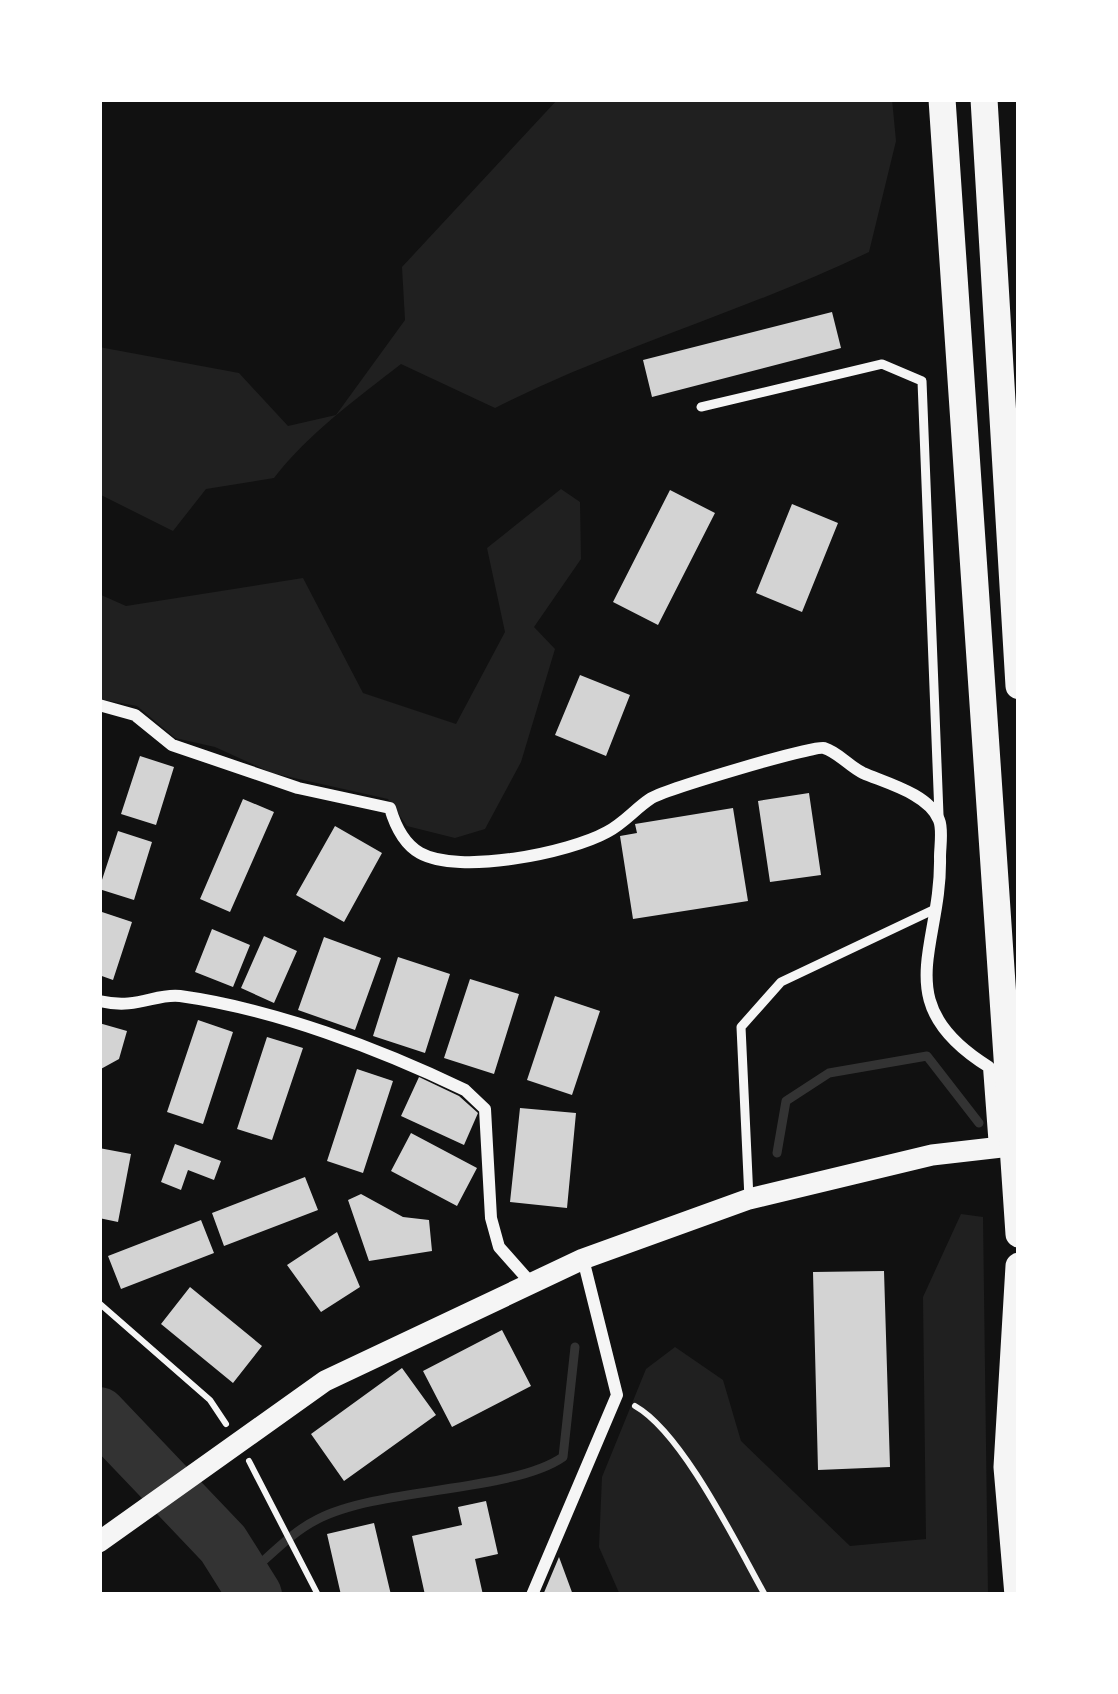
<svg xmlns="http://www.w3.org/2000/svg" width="1118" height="1694" font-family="'Roboto Condensed',sans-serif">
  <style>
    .green { fill: #202020 }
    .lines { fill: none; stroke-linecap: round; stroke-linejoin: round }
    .stream { stroke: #333; stroke-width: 9 }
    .river { stroke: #333; stroke-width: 54 }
    .building { fill: #d3d3d3 }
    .path { stroke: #f5f5f5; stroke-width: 6 }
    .service { stroke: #f5f5f5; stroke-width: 9 }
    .minor { stroke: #f5f5f5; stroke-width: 12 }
    .tertiary { stroke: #f5f5f5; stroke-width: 21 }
    .trunk { stroke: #f5f5f5; stroke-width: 27 }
  </style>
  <rect width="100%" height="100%" fill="#111"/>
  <path class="green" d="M558,99H892L896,141L869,252C746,311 616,347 495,408L401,364C355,400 310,432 274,478L206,489L173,531L99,494V347L239,373L288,426L336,415L405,320L402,267Z
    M561,489L580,502L581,559L534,627L555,649L521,762L485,829L455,838L407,826L388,799L272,773L215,747L175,738L137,706L99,699V594L126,606L303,578L363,693L456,724L505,632L487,548Z
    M961,1214L983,1217L988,1595H620L599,1547L602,1477L646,1369L675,1347L723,1380L741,1441L850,1546L926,1539L923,1297Z"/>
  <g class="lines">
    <path class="stream" d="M777,1153L786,1101L829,1073L927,1056L979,1123
      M244,1578C267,1559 291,1532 318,1519C381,1487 513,1492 563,1457L575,1347"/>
    <path class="river" d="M99,1414L223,1544L255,1595"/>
  </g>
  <path class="building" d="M832,312L841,348L652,397L643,360Z
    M670,490L715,513L658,625L613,602Z
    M792,504L838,523L802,612L756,593Z
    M580,675L630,695L606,756L555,735Z
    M140,756L174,767L156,825L121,814Z
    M809,793L821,875L770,882L758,801Z
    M243,799L274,812L230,912L200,899Z
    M733,808L748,901L633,919L620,836L637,833L635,824Z
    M335,826L382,853L344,922L296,895Z
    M118,831L152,842L134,900L99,889Z
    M99,911L132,922L113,980L99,975Z
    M212,929L250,945L233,987L195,972Z
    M264,936L297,951L274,1003L241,988Z
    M324,937L381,958L355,1030L298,1010Z
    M398,957L450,974L425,1053L373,1036Z
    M470,979L519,994L494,1074L444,1058Z
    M555,996L600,1011L572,1095L527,1080Z
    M198,1020L233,1032L203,1124L167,1112Z
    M99,1023L127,1031L119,1059L99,1070Z
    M267,1037L303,1048L272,1140L237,1129Z
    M357,1069L393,1081L363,1173L327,1161Z
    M419,1077L459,1096L478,1113L464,1145L401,1116Z
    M520,1108L576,1113L567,1208L510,1202Z
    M411,1133L477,1168L457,1206L391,1171Z
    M175,1144L221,1161L214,1180L188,1170L181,1190L161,1182Z
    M99,1148L131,1154L118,1222L99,1218Z
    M305,1177L318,1210L224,1246L212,1213Z
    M361,1194L403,1217L429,1220L432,1251L369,1261L348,1200Z
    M201,1220L214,1253L121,1289L108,1256Z
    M337,1232L360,1287L321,1312L287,1265Z
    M884,1271L890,1467L818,1470L813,1272Z
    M190,1287L262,1346L233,1383L161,1324Z
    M502,1330L531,1386L452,1427L423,1371Z
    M402,1368L436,1415L344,1481L311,1434Z
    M486,1501L498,1554L475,1559L483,1595H425L412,1536L462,1525L458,1507Z
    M374,1523L391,1595H341L327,1534Z
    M559,1557L573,1595H543Z"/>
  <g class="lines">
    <path class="path" d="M99,1303L210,1400L226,1424
      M635,1406C683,1433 737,1545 765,1595
      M249,1461L318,1595"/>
    <path class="service" d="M701,407L882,364L922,381L939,815
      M749,1199L741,1027L781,982L933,910"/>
    <path class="minor" d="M99,705L135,715L172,745L298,788L390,808C395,825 404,844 420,853C459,875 569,853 607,832C624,823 635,809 650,799C663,790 814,745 824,748C838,752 850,767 863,773C886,783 929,794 939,820C943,829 940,847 940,857C942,948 886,1003 989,1067L995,1148
      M99,1001C138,1010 155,993 180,996C274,1009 380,1049 465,1090L485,1109L491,1218L499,1247L531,1283
      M532,1595L617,1395L583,1259"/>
    <path class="tertiary" d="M99,1542L325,1381L583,1259L749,1199L932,1155L1019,1145"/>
    <path class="trunk" d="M942,99L1019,1234
      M984,99L1019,686
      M1018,1595L1007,1467L1019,1266"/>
  </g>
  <rect width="1118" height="1694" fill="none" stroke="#ffffff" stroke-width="204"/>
</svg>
